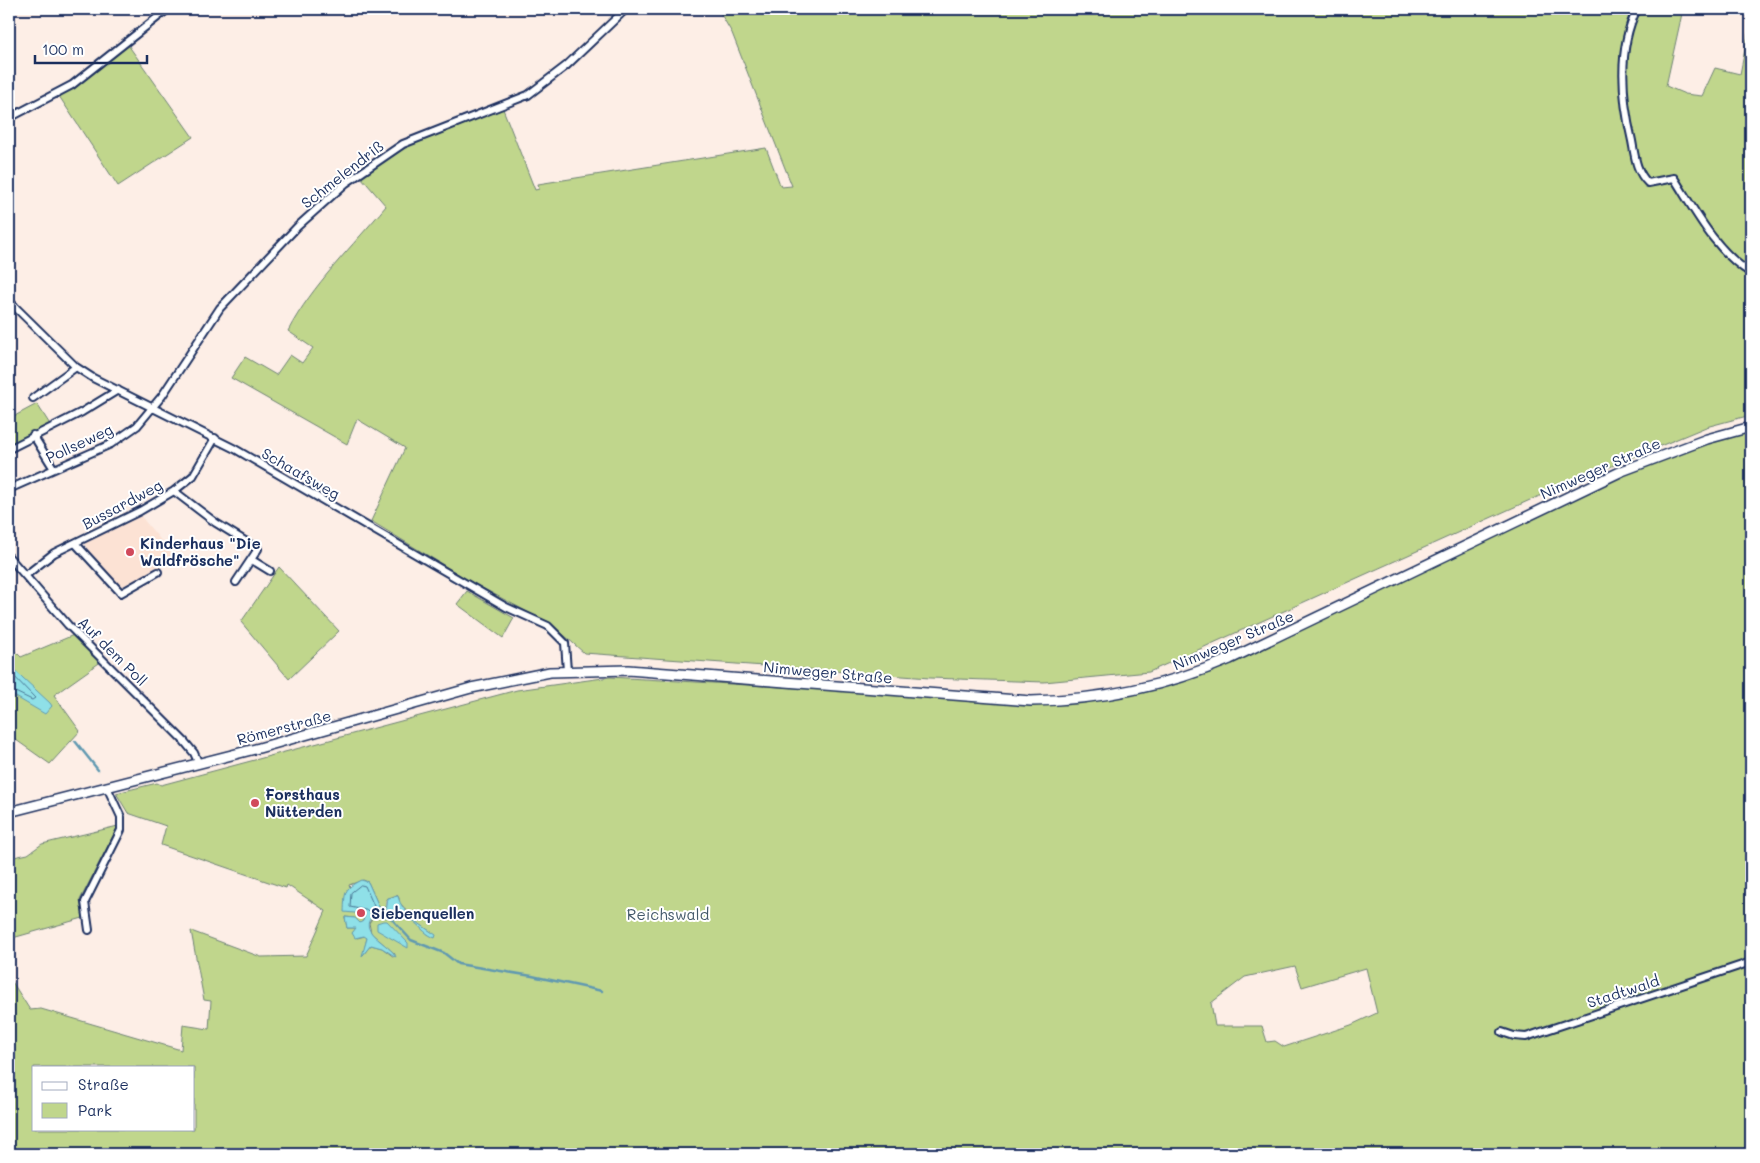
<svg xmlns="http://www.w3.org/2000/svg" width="1760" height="1163" font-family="Mali,sans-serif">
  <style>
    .built { fill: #fce2d4 }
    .green { fill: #c0d68c; stroke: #6e8275; fill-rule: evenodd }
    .water { fill: #8fe0e8; stroke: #6199b1 }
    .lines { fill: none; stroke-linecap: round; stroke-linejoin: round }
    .shore { stroke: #497695; stroke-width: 1 }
    .stream { stroke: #6199b1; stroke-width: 2.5 }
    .minor-casing { stroke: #1b2f5e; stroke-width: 10 }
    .secondary-casing { stroke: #1b2f5e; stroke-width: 12 }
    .minor { stroke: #fff; stroke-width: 6 }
    .secondary { stroke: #fff; stroke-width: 9 }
    .poi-dot { fill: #d1495b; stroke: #fff; stroke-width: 2 }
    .labels { text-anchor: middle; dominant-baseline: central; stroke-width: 4; stroke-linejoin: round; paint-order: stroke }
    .street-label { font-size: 15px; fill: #1b2f5e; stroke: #fff }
    .poi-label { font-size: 15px; font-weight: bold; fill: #1b2f5e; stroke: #fff; text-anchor: start }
    .park-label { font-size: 15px; fill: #44596a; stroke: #fff }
  </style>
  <rect width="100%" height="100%" fill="#fdeee6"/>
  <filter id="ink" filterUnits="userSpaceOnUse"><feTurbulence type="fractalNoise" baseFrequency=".02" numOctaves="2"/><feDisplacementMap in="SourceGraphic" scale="10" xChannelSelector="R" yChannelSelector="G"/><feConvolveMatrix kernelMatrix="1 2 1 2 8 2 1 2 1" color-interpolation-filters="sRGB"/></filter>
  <g filter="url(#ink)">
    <path class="built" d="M139,514L173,555L172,560L131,586H122L114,582L90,555L85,544L87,539Z"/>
    <path class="green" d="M718,9H1683L1666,86L1685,94L1702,96L1715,68L1740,74L1751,20V415L1706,427L1530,500L1149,672L1044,682L930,678L584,653L554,626L473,583L371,521L405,448L357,419L347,444L231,378L245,357L276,375L290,355L302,363L313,348L288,331C312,285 353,246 386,206L361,177L401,149L503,109L535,190L539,189L538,184L766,148L781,187L792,186L732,33Z
      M126,42L193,137L118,186L57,93Z
      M37,404L51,426L9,449V419Z
      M1751,429V1154H9V977L30,1010L41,1009L181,1050L183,1025L209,1029L211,1001L204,1000L191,931L261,957L306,956L326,911L287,885L286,888L161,845L166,826L128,813L116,793L157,783L161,785L517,690L610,677L918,695L1078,699L1176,680L1540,509L1707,439ZM363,880L368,882L381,911L386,912V899L397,895L399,898V902L418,923L434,934L429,935L410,918L398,911L392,912L390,917H379L375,914L369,923L371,933L395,954L394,957L382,948L371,945L363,955L367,938L365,936L357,938L352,933L357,928H347L345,917L355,918L360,923L363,921L365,914H359L349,885ZM1295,966L1302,987L1366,968L1377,1013L1351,1025L1284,1047L1275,1041L1267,1042L1262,1026H1215L1211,1003L1245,977ZM34,1067H194V1129H34Z
      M279,567L339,631L289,679L241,622Z
      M467,591L514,618L503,638L457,604Z
      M76,634L102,661L54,695L80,731L50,764L9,735V645L21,657Z
      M12,819L15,838L9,840V820Z
      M118,826L80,900L83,918L9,939V858L28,854L42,844Z"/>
    <path class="water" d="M9,665L50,703L52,706L45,714L9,693Z
      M361,880L368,882L381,911L386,912L388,898L398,896C402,914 421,925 436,935L435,938C419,932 412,912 394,911L390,917H379L375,914C353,931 391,944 396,957L382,948L371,945L362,956L367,938L364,936L355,938L352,933L356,928H347L345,917L355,918L360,923L363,921L365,914L344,912C345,893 343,889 361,880Z
      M383,921H387L408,943V948L377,930V923Z"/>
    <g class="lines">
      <path class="shore" d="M9,671L35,698L32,700L9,689
        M361,885L365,886L374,906L370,911L350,907L351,893Z"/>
      <path class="stream" d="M75,741L98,770
        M390,917L411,940L444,953L458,964L532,976L602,991"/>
      <defs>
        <path id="minor" d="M1637,9C1617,49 1622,99 1632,141C1635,157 1636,171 1648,183L1674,178C1695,211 1716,252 1751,273
          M9,118L72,85L168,9
          M9,301L76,367L93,378L235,449L506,607L548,626L565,643L567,671
          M33,398L76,367
          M33,435L54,469
          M9,449L82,412L118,390
          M9,489L111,444L137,426L162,396L220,308L298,226L346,183L403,144L528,95L566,66L626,9
          M174,491L216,523L258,549L236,582
          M75,543L121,593L158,572
          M9,557L68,625L184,741L194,753L199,764
          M252,560L270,571
          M26,575L54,553L140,511L174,491L193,476L215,438
          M89,930L85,902L121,830V817L107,787
          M1502,1032L1514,1036L1526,1037L1751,962"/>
        <path id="secondary" d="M9,812L259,748L471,688L550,672L628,670L1031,701C1101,700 1165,687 1230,659L1622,471L1707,439L1751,427"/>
      </defs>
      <use href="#minor" class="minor-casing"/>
      <use href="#secondary" class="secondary-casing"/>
      <use href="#minor" class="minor"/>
      <use href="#secondary" class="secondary"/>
    </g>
  </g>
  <g class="poi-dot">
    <circle cx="130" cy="552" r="5"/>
    <circle cx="255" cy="803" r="5"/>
    <circle cx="361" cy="913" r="5"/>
  </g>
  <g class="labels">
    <g class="street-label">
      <text transform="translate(342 174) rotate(-38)">Schmelendriß</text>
      <text transform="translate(79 443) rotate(-25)">Pollseweg</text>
      <text transform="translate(1600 468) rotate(-24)">Nimweger Straße</text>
      <text transform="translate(301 473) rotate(30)">Schaafsweg</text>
      <text transform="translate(122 504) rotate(-28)">Bussardweg</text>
      <text transform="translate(1233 640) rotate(-23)">Nimweger Straße</text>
      <text transform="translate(113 651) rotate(45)">Auf dem Poll</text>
      <text transform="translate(828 672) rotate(5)">Nimweger Straße</text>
      <text transform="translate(284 727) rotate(-15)">Römerstraße</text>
      <text transform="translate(1623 991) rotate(-18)">Stadtwald</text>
    </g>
    <g class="poi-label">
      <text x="140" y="543">Kinderhaus "Die<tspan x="140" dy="17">Waldfrösche"</tspan></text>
      <text x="265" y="794">Forsthaus<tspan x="265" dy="17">Nütterden</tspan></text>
      <text x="371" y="913">Siebenquellen</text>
    </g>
    <g class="park-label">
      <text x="668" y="914">Reichswald</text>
    </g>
  </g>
  <rect width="1760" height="1163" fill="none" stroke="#fff" stroke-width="30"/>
  <rect x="15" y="15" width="1730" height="1133" fill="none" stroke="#1b2f5e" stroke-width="2" filter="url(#ink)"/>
  <rect x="32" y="1066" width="162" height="65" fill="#ffffff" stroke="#a4acbf"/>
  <rect x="42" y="1082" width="25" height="8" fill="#ffffff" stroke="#a4acbf"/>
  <text x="78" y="1090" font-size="15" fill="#1b2f5e">Straße</text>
  <rect x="42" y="1103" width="25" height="15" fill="#c0d68c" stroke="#a4acbf"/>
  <text x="78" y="1116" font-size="15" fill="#1b2f5e">Park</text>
  <path d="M35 55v8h112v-8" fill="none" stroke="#1b2f5e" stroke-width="2.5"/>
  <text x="42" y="55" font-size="15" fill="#1b2f5e" stroke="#ffffff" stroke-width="4" paint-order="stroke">100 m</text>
</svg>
